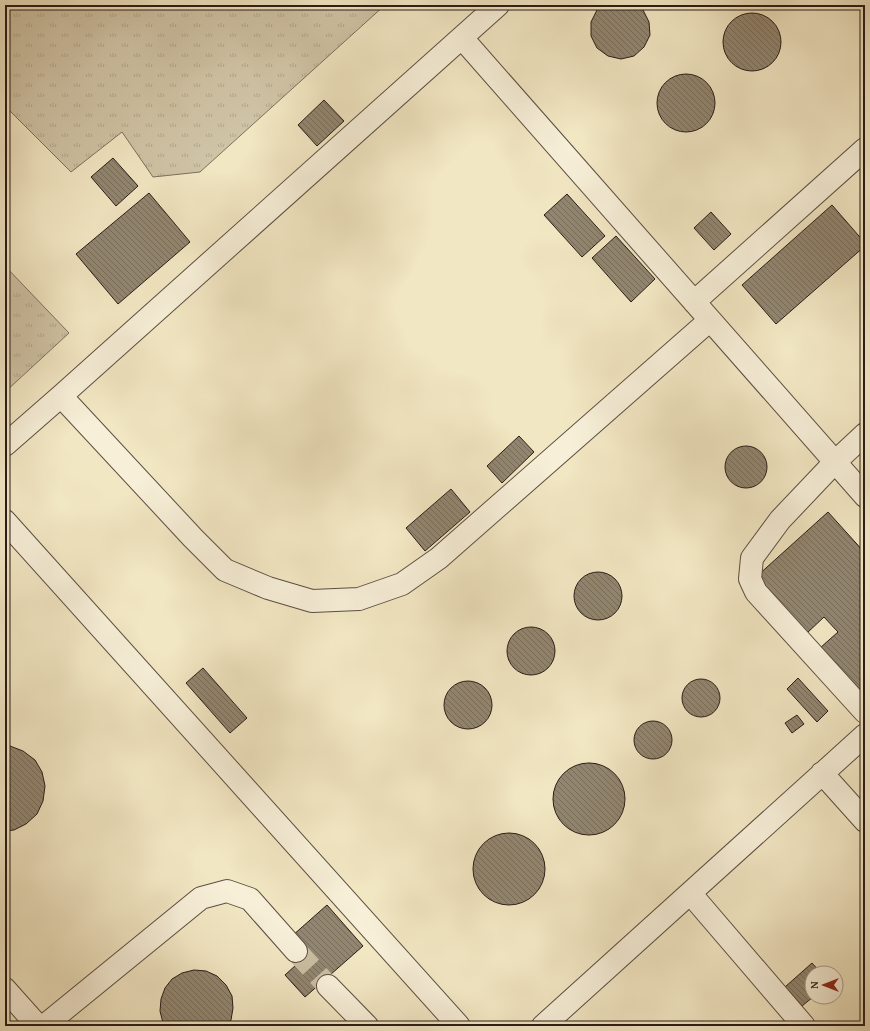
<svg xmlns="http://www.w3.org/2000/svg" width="870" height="1031" font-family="'Gentium Book Plus',serif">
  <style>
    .grass { fill: url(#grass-tufts); stroke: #7c705e }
    .building { fill: url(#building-back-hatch); stroke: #291c17 }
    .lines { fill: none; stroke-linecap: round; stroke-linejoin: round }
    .minor-tunnel { stroke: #cabea1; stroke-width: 22; stroke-dasharray: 22 11; stroke-linecap: butt }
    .minor-casing { stroke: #5b4f42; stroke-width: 24 }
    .minor { stroke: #f7efd8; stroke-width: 22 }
  </style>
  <defs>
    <pattern id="grass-tufts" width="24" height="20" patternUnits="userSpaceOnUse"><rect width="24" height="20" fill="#d0c4a6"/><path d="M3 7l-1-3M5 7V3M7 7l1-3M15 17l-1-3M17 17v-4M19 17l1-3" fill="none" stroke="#b3a88e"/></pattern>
    <pattern id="building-back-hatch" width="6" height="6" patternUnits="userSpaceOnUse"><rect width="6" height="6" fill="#928670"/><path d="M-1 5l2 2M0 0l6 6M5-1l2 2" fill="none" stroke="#776d5b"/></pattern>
  </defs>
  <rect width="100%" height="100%" fill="#f2e7c3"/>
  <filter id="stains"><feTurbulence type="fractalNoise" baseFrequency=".005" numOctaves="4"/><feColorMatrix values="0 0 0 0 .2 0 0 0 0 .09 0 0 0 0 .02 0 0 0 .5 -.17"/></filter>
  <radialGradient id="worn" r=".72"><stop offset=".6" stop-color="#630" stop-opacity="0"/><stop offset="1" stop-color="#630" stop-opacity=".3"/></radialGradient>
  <path class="grass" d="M5,5H385L200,172L153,177L122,132L71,172L5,106Z
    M5,266L69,333L5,392Z"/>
  <path class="building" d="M603,5H637L643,10L649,22L650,35L644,47L634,56L621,59L608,56L597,48L591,36V22L597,10Z
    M723 42a29 29 0 1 1 58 0a29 29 0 1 1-58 0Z
    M657 103a29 29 0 1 1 58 0a29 29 0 1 1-58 0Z
    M324,100L344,121L317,146L298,125Z
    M113,158L138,186L116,206L91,177Z
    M149,193L190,242L118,304L76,254Z
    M567,194L605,236L582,257L544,215Z
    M832,205L865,243V246L776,324L742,285Z
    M711,212L731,234L714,250L694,228Z
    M616,236L655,279L631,302L592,258Z
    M519,436L534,452L502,483L487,466Z
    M725 467a21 21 0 1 1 42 0a21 21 0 1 1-42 0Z
    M451,489L470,512L425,551L406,528Z
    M828,512L865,553V698L820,648L838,632L824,617L807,633L756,577Z
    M574 596a24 24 0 1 1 48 0a24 24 0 1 1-48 0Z
    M507 651a24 24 0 1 1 48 0a24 24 0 1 1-48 0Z
    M203,668L247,718L230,733L186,683Z
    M798,678L828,711L817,722L787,689Z
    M682 698a19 19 0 1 1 38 0a19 19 0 1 1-38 0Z
    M444 705a24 24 0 1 1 48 0a24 24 0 1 1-48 0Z
    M797,715L804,724L792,733L785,723Z
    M634 740a19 19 0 1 1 38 0a19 19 0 1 1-38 0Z
    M5,746H10L23,751L35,760L42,772L45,786L43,801L37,814L26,824L14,830L5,831Z
    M553 799a36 36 0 1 1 72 0a36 36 0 1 1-72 0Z
    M473 869a36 36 0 1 1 72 0a36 36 0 1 1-72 0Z
    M327,905L363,946L305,997L285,975L308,954L292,936Z
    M812,963L821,973H812L813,997L802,1006L785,987Z
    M194,970L206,971L217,976L226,985L232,996L233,1008L231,1020L228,1026H166L163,1023L160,1011L161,999L165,988L172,979L182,973Z"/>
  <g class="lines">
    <path class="minor-tunnel" d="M296,951L328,986"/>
    <defs>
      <path id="minor" d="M462,38L865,496
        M694,302L865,149
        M61,396L193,538L225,570L268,588L312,601L359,599L402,584L439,558L710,320
        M865,434L835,462L780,520L752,558L750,579L756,592L865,712
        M5,445L61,396L498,5
        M5,521L459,1026
        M822,773L865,821
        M690,893L804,1026
        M328,986L367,1026
        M5,989L38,1026
        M44,1026L201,898L227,891L250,899L296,951
        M543,1026L865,735"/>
    </defs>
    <use href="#minor" class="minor-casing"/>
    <use href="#minor" class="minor"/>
  </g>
  <rect width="870" height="1031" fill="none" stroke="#f2e7c3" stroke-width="20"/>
  <rect x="6" y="6" width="858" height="1019" fill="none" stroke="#291c17" stroke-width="2"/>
  <rect x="10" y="10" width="850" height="1011" fill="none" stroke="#291c17"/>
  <g transform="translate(824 985) rotate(270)"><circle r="19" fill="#f7efd8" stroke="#a59b8b"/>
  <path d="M0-3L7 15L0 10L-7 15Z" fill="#8f2418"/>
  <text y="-6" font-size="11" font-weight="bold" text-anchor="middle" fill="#291c17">N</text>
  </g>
  <rect width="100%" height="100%" filter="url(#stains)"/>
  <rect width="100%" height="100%" fill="url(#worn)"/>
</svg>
